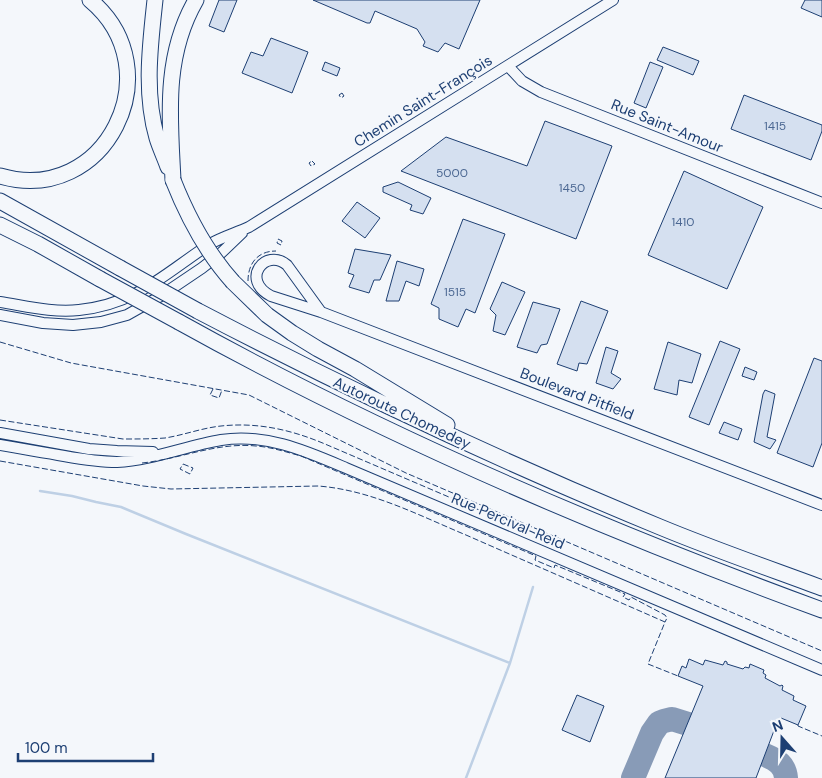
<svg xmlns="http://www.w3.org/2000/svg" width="822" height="778" font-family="'DM Sans',sans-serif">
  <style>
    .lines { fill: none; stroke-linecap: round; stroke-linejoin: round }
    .stream { stroke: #bed0e5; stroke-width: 2.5 }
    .taxiway { stroke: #889bb7; stroke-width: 24 }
    .building { fill: #d5e0f0; stroke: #1d3f73 }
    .minor-casing { stroke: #1d3f73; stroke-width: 12 }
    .highway-casing { stroke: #1d3f73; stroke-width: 17 }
    .minor { stroke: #f4f7fb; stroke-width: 10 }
    .highway { stroke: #f4f7fb; stroke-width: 15 }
    .highway-bridge-casing { stroke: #1d3f73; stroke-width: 17; stroke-linecap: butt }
    .highway-bridge { stroke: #f4f7fb; stroke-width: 15 }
    .fence { stroke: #1d3f73; stroke-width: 1; stroke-dasharray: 6 2.5; stroke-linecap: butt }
    .labels { text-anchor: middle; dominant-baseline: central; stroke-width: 4; stroke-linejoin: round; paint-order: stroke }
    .number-label { font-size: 12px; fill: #4b6792 }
    .street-label { font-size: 15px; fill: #1d3f73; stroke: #f4f7fb }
  </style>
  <rect width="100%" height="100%" fill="#f4f7fb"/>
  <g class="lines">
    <path class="stream" d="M40,491L72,496L96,502L121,507L186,534L510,663
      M466,778L510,663L533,587"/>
    <path class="taxiway" d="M765,755C777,760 785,765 786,778
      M633,778L652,733L659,723L664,721L672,719L688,724"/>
  </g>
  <path class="building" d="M219,0H237L224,32L209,26Z
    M313,0H480L459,49L445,43L438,52L423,46L425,42L417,29L375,11L370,23H367Z
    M805,0H822V17L801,8Z
    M271,38L308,52L292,93L242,73L251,52L263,56Z
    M663,47L699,61L693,75L657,60Z
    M325,62L340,68L337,76L322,70Z
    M650,62L663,67L646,108L634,103Z
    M744,95L822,125V131L811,160L731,129Z
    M545,121L612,146L576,239L401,171L446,137L527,166Z
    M684,171L763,207L727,289L648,255Z
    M398,182L431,198L423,214L410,210L412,205L383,192V187Z
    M357,202L380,218L365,238L342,221Z
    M463,219L505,234L475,313L466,309L458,327L439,319V308L431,304Z
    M355,249L391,255L380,280H374L369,293L349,287L354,275L348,273Z
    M397,261L424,269L419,286L406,281L399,301H386Z
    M502,282L525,292L505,335L493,331L496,315L490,309Z
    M581,301L608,311L587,364L579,363L577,371L557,364Z
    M533,302L560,309L547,344L541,345L537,353L517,347Z
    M720,341L740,349L709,425L689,417Z
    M668,342L701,354L692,383L679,380L677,395L654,389Z
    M606,347L618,351L611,373L621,379L613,389L596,383Z
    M814,358L822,361V443L813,467L777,453Z
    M745,367L757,372L754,380L742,376Z
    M765,390L775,394L767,437L776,440L770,449L754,442L763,394Z
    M724,422L742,429L738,440L719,433Z
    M689,659L703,665L705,660L723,665L725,661L727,662V664L743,669L745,667L749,668L750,664L764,670L763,673L766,675L765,678L780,686L782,685L783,686L782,690L794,696L793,700L806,706L798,725L781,718L775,728L756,778H665L703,686L678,676L682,666L686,668Z
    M577,695L604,706L590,742L562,730Z"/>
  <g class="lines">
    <defs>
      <path id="minor" d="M508,66L522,81L541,92L822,203
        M0,302C26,306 53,313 79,310C137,304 164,274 210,244C222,237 236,233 249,227L613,0
        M321,312L287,265C265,247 240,280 271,296L321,312L822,505
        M0,315L43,323L73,325L101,322L127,315L159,297L202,268L220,254L242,233
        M0,433L89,449L117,451L153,452
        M0,445C21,449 43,452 64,456C81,459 99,462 117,462C152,460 186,446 221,440C266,433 306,451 346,468L822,670"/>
      <path id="highway" d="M155,0C150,46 144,93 157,138C160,148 165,158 168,167
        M0,176C105,207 174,70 90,0
        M173,180C170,118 163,57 196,0
        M0,201L120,268
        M0,225L38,244L100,279
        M233,282L267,315L292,333L318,349L355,369L447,425
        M198,311C349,390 502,462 660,527C713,549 768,568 822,588
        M179,322C384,436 601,529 822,610"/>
    </defs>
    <use href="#minor" class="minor-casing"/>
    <use href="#highway" class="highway-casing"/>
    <use href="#minor" class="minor"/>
    <use href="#highway" class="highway"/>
    <defs>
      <path id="highway-bridge" d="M173,180C188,218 206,252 233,282
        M120,268L198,311
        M100,279L179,322"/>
    </defs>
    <use href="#highway-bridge" class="highway-bridge-casing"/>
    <use href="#highway-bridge" class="highway-bridge"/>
    <path class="fence" d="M342,93L344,96L341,98L339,95Z
      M312,161L315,164L311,166L309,163Z
      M278,239L282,241L281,245L277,243Z
      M248,281C248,263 258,251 276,251
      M0,342L71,363L249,395L406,473L822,651
      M213,389L210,395L219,398L222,390
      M0,420L123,439C137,439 151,439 165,438C184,435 202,428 221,426C258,422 292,430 325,444L561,545L563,541
      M0,461L143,486L171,489L318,486C371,490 418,515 466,535C532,564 599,593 665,622L648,664L678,676
      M142,463C180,459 217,442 256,446C271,447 286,452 301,456L536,556L535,560L554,568L555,565L625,594L623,597L629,600L631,597L665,615L667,618L665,622
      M183,464L193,468L190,474L180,469Z
      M798,725V726L822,736"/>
  </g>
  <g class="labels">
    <g class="number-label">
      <text x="775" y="126">1415</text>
      <text x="452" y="173">5000</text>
      <text x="572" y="188">1450</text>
      <text x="683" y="222">1410</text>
      <text x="455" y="292">1515</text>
    </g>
    <g class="street-label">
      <text transform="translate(423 101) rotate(-32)">Chemin Saint-François</text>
      <text transform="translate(667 126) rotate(22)">Rue Saint-Amour</text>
      <text transform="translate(577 394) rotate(21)">Boulevard Pitfield</text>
      <text transform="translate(402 413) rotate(25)">Autoroute Chomedey</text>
      <text transform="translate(508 521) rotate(23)">Rue Percival-Reid</text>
    </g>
  </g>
  <g transform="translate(782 738) rotate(340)" stroke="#f4f7fb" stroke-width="4" paint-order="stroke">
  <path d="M0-4L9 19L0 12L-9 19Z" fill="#1d3f73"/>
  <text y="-8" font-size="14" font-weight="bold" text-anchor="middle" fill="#1d3f73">N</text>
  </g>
  <path d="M18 753v8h135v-8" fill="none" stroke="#1d3f73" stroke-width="2.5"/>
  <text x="25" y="753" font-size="15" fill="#1d3f73" stroke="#f4f7fb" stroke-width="4" paint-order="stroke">100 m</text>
</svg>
